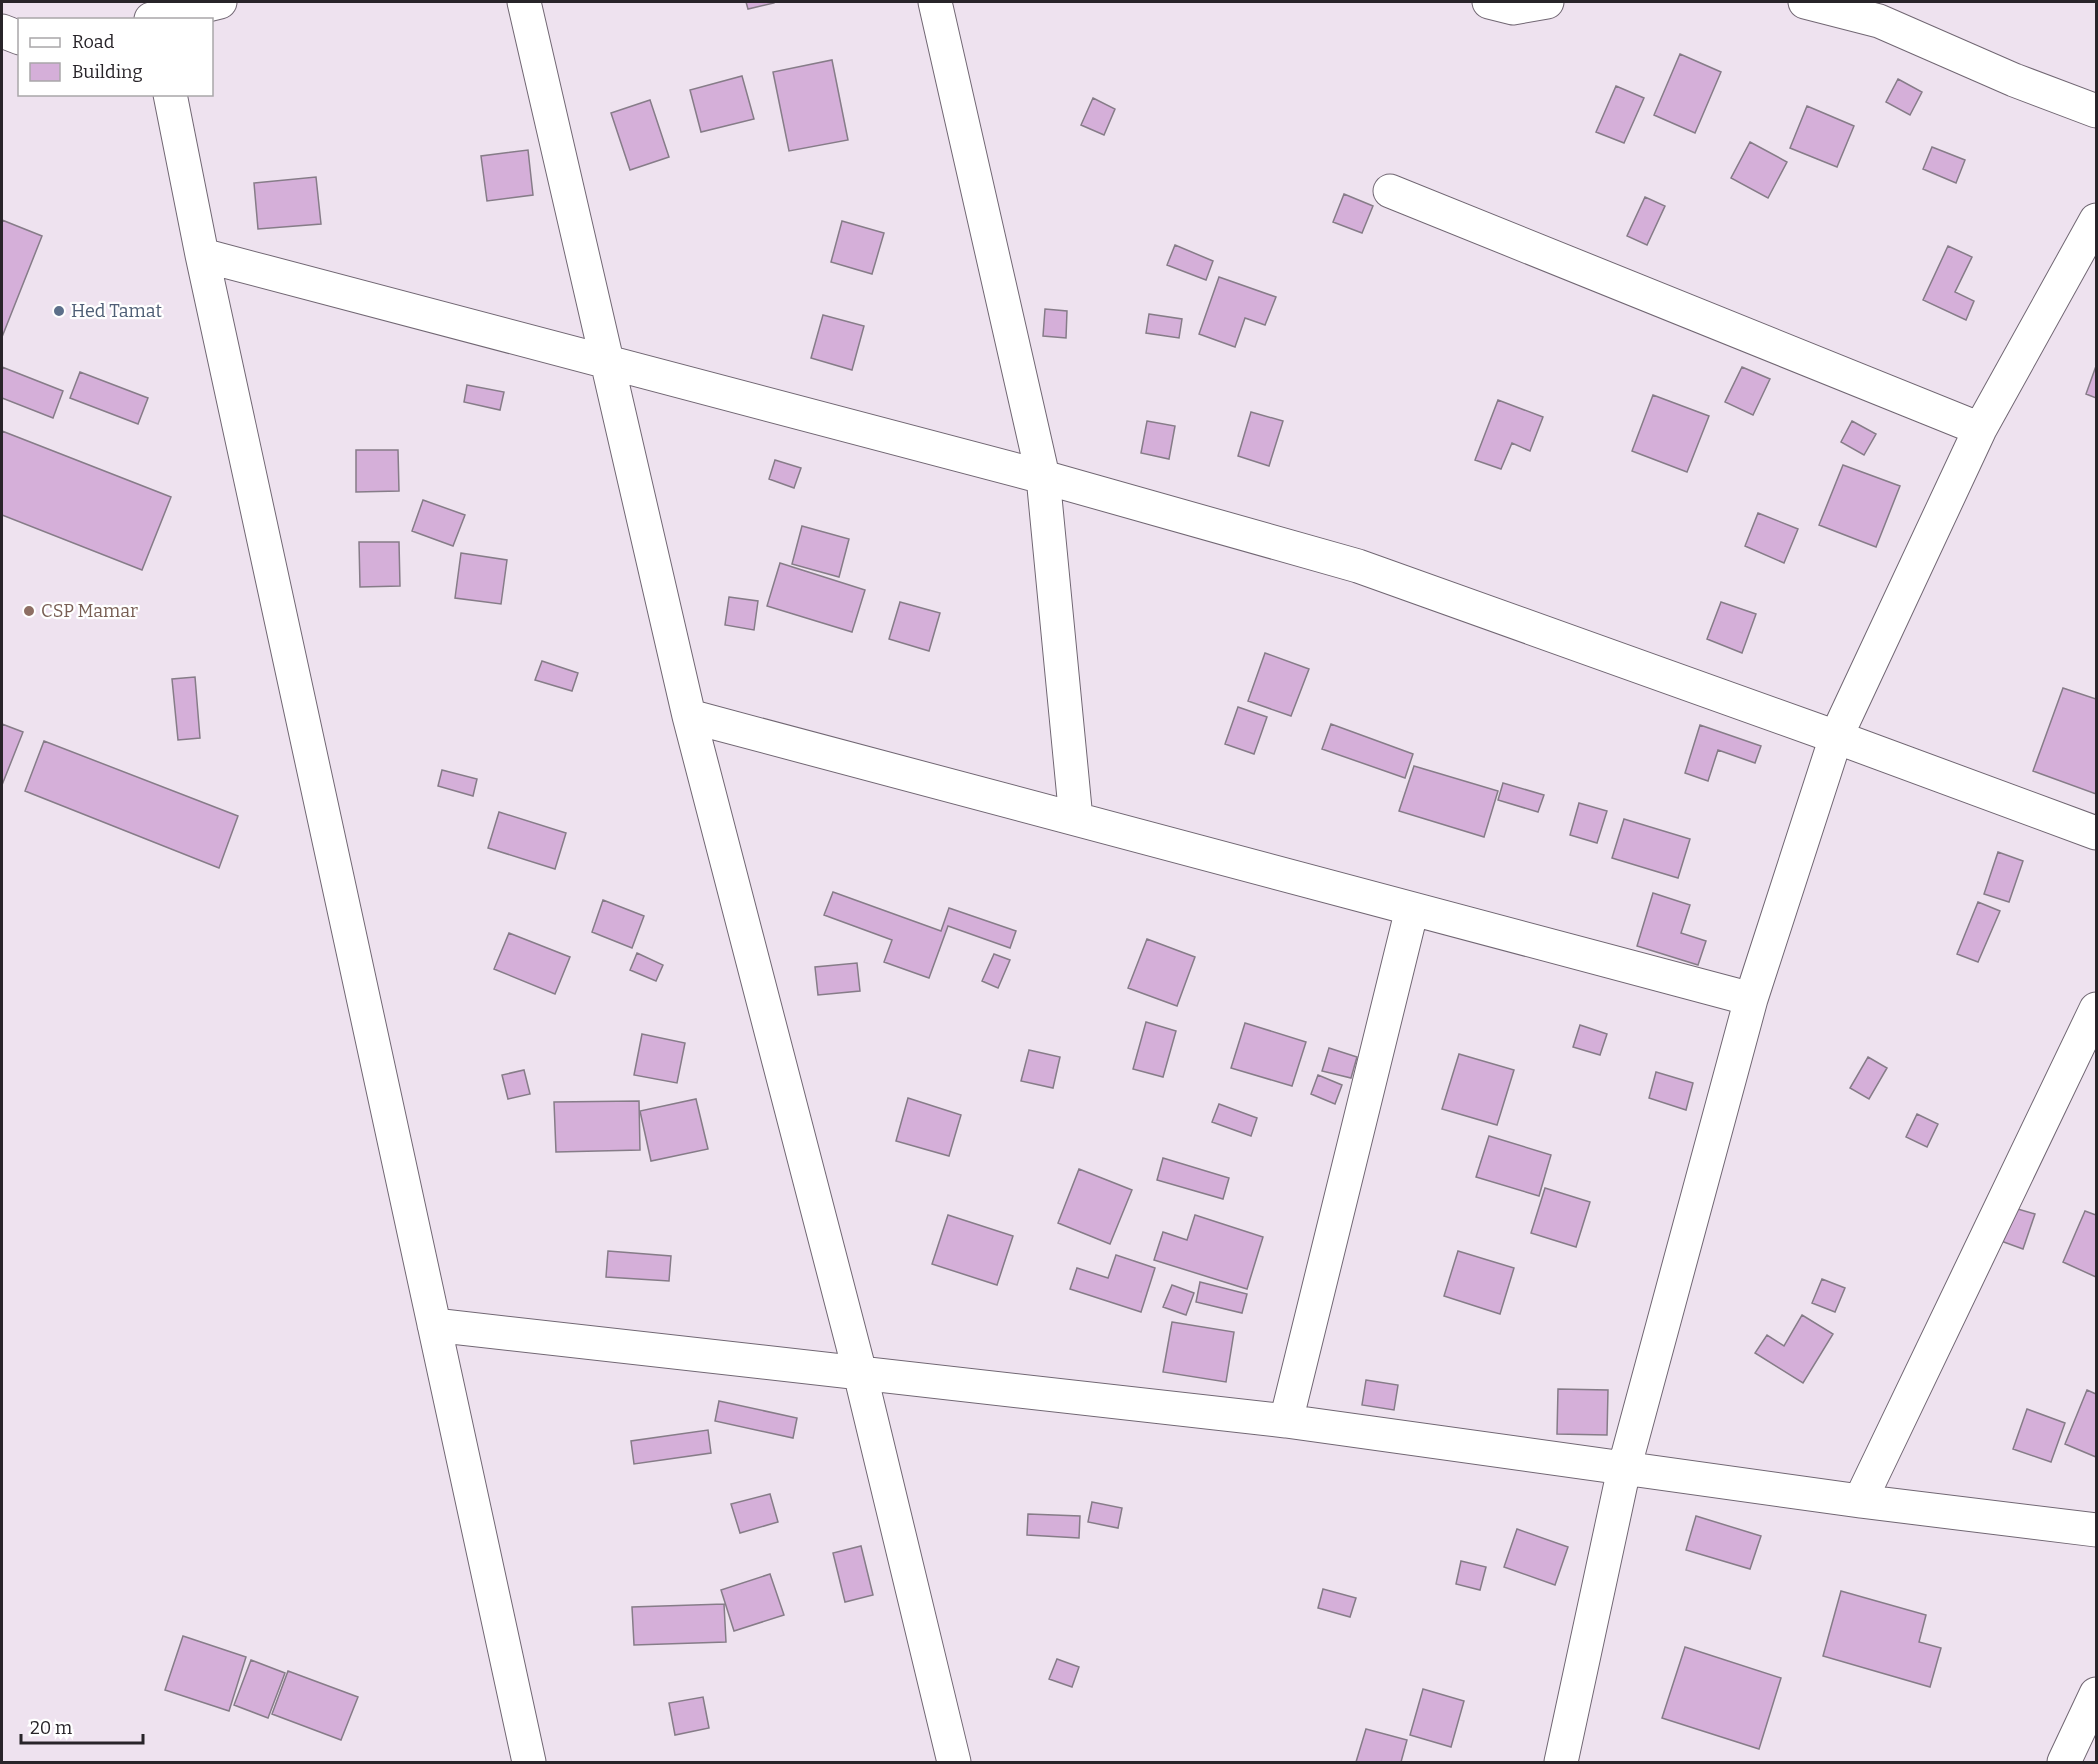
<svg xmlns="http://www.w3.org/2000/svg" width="2098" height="1764" font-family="Bitter,serif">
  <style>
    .building { fill: #d5afd9; stroke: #867c88; stroke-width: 1.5 }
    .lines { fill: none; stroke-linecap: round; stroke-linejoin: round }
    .minor-casing { stroke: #716773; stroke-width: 35 }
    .minor { stroke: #fff; stroke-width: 33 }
    .service-dot { fill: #5c6f8a; stroke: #fff; stroke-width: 2 }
    .education-dot { fill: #8d6e63; stroke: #fff; stroke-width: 2 }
    .labels { text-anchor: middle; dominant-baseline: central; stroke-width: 4.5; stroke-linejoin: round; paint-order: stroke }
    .service-label { font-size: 18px; fill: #4e5e75; stroke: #fff; text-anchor: start }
    .education-label { font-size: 18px; fill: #785e54; stroke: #fff; text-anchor: start }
  </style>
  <rect width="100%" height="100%" fill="#eee2ef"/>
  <path class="building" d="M746,2H774V3L748,9Z
    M1680,54L1721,72L1695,133L1654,115Z
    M832,60L848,140L789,151L773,72Z
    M742,76L754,119L701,132L690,90Z
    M1898,79L1922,92L1910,115L1886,102Z
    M1616,86L1644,98L1624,143L1596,132Z
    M1093,98L1115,109L1104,135L1081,125Z
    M650,100L669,157L630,170L611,113Z
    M1807,106L1854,126L1837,167L1790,148Z
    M1750,142L1787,162L1768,198L1731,178Z
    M1932,147L1965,160L1956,183L1923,169Z
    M528,150L533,195L487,201L481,156Z
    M316,177L321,224L258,229L254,183Z
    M1344,194L1373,206L1362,233L1333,222Z
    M1645,197L1665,206L1647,245L1627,236Z
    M2,220L42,236L2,337Z
    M842,221L884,233L872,274L831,262Z
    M1175,245L1213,261L1206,280L1167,265Z
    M1948,246L1972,257L1955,292L1974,301L1966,320L1923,300Z
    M1219,277L1276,297L1265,325L1245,318L1235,347L1199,334Z
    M1045,309L1067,311L1066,338L1043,336Z
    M1149,314L1182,319L1179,338L1146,333Z
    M823,315L864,326L852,370L811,358Z
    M2096,366V398L2086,394Z
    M2,367L63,391L53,418L2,398Z
    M1742,367L1770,379L1753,415L1725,402Z
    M80,372L148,398L138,424L70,398Z
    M467,385L504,392L500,410L464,402Z
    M1653,395L1709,416L1687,472L1632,451Z
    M1498,400L1543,417L1530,451L1512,443L1501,469L1475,460Z
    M1251,412L1283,421L1269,466L1238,456Z
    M1147,421L1175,426L1169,459L1141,453Z
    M1852,421L1876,434L1864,455L1841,442Z
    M2,431L171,497L142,570L2,515Z
    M356,450H398L399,491L356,492Z
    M775,460L801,468L794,488L769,479Z
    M1843,465L1900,486L1876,547L1819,525Z
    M423,500L465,515L453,546L412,531Z
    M1758,513L1798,529L1784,563L1745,546Z
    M802,526L849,539L839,577L792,564Z
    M359,542H399L400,586L360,587Z
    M461,553L507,560L501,604L455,598Z
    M780,563L865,590L852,632L767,606Z
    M729,597L758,601L754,630L725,625Z
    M900,602L940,613L929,651L889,639Z
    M1721,602L1756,614L1742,653L1707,639Z
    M1265,653L1309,669L1291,716L1248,701Z
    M542,661L578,673L572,691L535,680Z
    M195,677L200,738L178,740L172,679Z
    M2063,688L2096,699V794L2033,771Z
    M1238,707L1267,717L1254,754L1225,744Z
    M2,724L23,732L2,785Z
    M1331,724L1413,754L1405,778L1322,749Z
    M1700,725L1761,746L1755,763L1718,750L1708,781L1685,773Z
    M44,741L238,816L219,868L25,791Z
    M1414,766L1498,791L1484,837L1399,811Z
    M442,770L477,779L473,796L438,786Z
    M1503,783L1544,795L1538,812L1498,800Z
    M1579,803L1607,811L1597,843L1570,835Z
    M499,812L566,833L555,869L488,848Z
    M1624,819L1690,839L1678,878L1612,858Z
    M1998,852L2023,861L2009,902L1984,894Z
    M833,892L941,931L949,908L1016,931L1010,948L948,926L929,978L884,962L892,940L824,915Z
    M1653,893L1690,905L1681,933L1706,941L1698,965L1637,946Z
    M603,900L644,916L632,948L592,932Z
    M1978,902L2000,911L1978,962L1957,954Z
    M509,933L570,957L555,994L494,969Z
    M1147,939L1195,957L1177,1006L1128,988Z
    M637,953L663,965L656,981L630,970Z
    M994,954L1010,960L998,988L982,981Z
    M857,963L860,991L818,995L815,967Z
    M1146,1022L1176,1031L1163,1077L1133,1069Z
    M1245,1023L1306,1042L1292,1086L1231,1068Z
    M1580,1025L1607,1034L1600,1055L1573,1047Z
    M642,1034L685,1043L677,1083L634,1075Z
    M1329,1048L1357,1057L1351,1078L1322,1071Z
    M1029,1050L1060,1057L1053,1088L1021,1081Z
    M1459,1054L1514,1070L1497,1125L1442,1109Z
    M1868,1057L1887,1068L1869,1099L1850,1088Z
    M524,1070L530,1094L508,1099L502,1075Z
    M1656,1072L1693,1083L1686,1110L1649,1098Z
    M1318,1075L1342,1085L1335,1104L1311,1094Z
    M908,1098L961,1115L949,1156L896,1141Z
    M696,1099L708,1149L651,1161L640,1111Z
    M639,1101L640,1150L556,1152L554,1102Z
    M1219,1104L1257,1118L1251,1136L1212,1122Z
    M1917,1114L1938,1124L1927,1147L1906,1137Z
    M1489,1136L1551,1155L1539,1196L1476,1177Z
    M1163,1158L1229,1178L1223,1199L1157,1180Z
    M1079,1169L1132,1190L1110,1244L1058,1223Z
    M1545,1188L1590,1202L1576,1247L1531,1233Z
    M2011,1207L2035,1214L2023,1249L2001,1241Z
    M2085,1211L2096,1215V1277L2063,1262Z
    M948,1215L1013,1236L997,1285L932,1264Z
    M1195,1215L1263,1237L1247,1289L1154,1260L1163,1232L1187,1240Z
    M608,1251L671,1256L669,1281L606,1277Z
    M1458,1251L1514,1268L1500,1314L1444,1296Z
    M1116,1255L1155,1268L1141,1312L1070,1289L1077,1268L1108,1278Z
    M1822,1279L1845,1288L1835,1312L1812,1303Z
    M1200,1282L1247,1294L1242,1313L1196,1302Z
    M1172,1285L1194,1293L1186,1315L1163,1307Z
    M1802,1315L1833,1334L1803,1383L1755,1353L1767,1335L1784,1346Z
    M1172,1322L1234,1332L1226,1382L1163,1372Z
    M1366,1380L1398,1385L1394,1410L1362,1405Z
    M1558,1389L1608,1390L1607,1435L1557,1434Z
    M2087,1390L2096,1394V1457L2065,1444Z
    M719,1401L797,1418L793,1438L715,1421Z
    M2027,1409L2065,1423L2051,1462L2013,1449Z
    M708,1430L711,1453L634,1464L631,1441Z
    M770,1494L778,1522L740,1533L731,1504Z
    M1092,1502L1122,1508L1118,1528L1088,1522Z
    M1028,1514L1080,1516L1079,1538L1027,1535Z
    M1696,1516L1761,1536L1750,1569L1686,1550Z
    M1517,1529L1568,1547L1555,1585L1504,1567Z
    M861,1546L873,1595L845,1602L833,1553Z
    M1461,1561L1486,1567L1480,1590L1456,1584Z
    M770,1574L784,1615L734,1631L721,1590Z
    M1323,1589L1356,1598L1350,1617L1318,1608Z
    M1841,1591L1926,1615L1919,1642L1941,1648L1930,1687L1823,1656Z
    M724,1604L726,1642L634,1645L632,1607Z
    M183,1636L246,1657L229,1711L165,1690Z
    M1685,1647L1781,1678L1759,1749L1662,1718Z
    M1057,1659L1079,1667L1072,1687L1049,1679Z
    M251,1660L285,1673L268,1718L234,1705Z
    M288,1671L358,1697L341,1740L272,1714Z
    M1423,1689L1464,1701L1451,1747L1410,1735Z
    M703,1697L709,1728L675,1735L669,1703Z
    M1366,1729L1407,1740L1401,1762H1356Z"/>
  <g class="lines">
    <defs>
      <path id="minor" d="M524,2L689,716L860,1373L954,1762
        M935,2L1043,477L1076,819
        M1489,2L1513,8L1547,2
        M1805,2L1879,21L2014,80L2096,111
        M151,19L220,2
        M2,31L20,38
        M170,94L202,255L529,1762
        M1390,191L1980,429
        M202,255L1043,477L1358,566L1836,737L2096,833
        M689,716L1751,999
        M434,1325L1286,1421L1860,1501L2096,1530
        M1286,1421L1412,909
        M1860,1501L2096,1009
        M1561,1762L1624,1469L1751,999L1836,737L1980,429L2096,220
        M2064,1762L2096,1694"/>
    </defs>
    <use href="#minor" class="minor-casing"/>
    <use href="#minor" class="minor"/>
  </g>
  <circle class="service-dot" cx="59" cy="311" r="6"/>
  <circle class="education-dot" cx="29" cy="611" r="6"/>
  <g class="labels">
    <g class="service-label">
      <text x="71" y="311">Hed Tamat</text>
    </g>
    <g class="education-label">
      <text x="41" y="611">CSP Mamar</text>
    </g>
  </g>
  <rect width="2098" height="1764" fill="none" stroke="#282429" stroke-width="6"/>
  <rect x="18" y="18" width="195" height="78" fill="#ffffff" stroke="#a9a7a9" stroke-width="1.5"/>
  <rect x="30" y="38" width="30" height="9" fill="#ffffff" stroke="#a9a7a9" stroke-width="1.5"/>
  <text x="72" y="48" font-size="18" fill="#282429">Road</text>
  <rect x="30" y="63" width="30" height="18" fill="#d5afd9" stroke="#a9a7a9" stroke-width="1.5"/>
  <text x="72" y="78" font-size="18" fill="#282429">Building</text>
  <path d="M21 1734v9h122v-9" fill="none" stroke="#282429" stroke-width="3"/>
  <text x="30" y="1734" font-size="18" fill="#282429" stroke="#ffffff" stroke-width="4.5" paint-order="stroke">20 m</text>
</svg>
